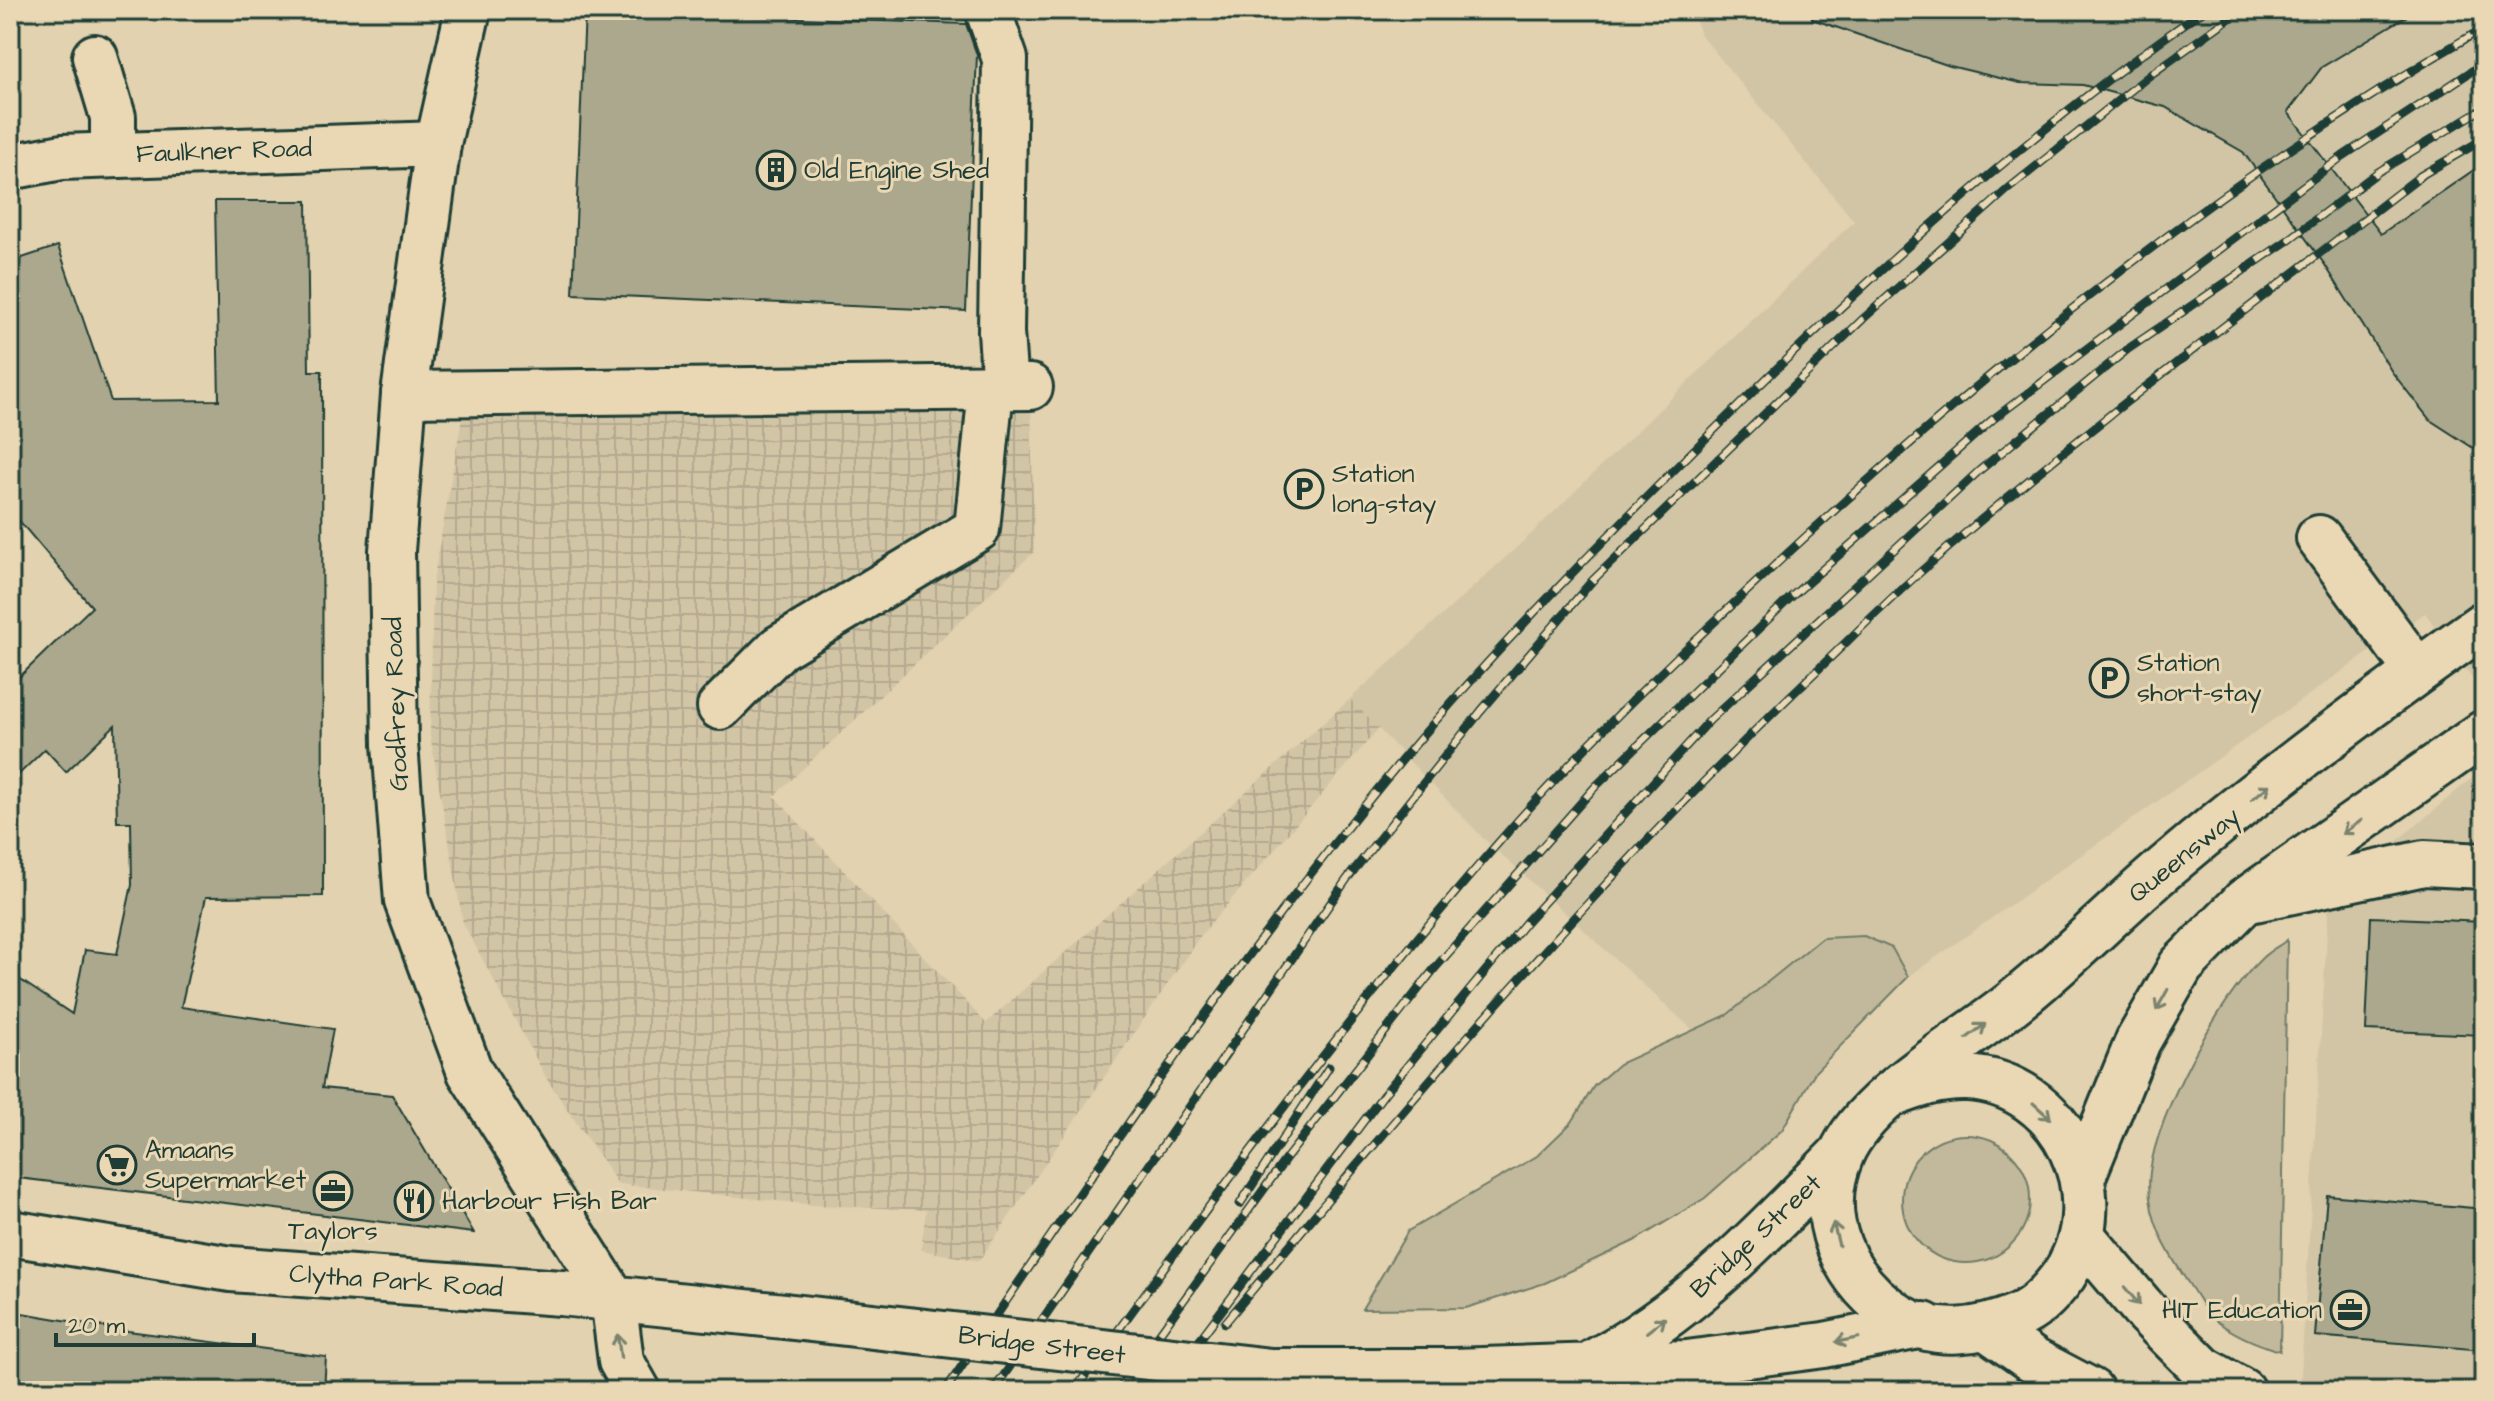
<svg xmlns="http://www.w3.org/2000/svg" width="2494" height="1401" font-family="'Architects Daughter',sans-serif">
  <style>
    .built { fill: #d2c5a6 }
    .industrial { fill: url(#industrial-grid) }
    .green { fill: #c2b99c; stroke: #707b68; stroke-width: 2 }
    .building { fill: #aba88d; stroke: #1f3d34; stroke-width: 2 }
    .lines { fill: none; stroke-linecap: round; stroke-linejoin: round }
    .minor-casing { stroke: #1f3d34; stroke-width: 50 }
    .major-casing { stroke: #1f3d34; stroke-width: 50 }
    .minor { stroke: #ead8b5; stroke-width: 44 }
    .major { stroke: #ead8b5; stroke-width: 44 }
    .rail-casing { stroke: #1f3d34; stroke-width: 9 }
    .rail { stroke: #ead8b5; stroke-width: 6; stroke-dasharray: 18; stroke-linecap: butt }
    .major-bridge-casing { stroke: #1f3d34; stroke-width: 50; stroke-linecap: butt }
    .major-bridge { stroke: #ead8b5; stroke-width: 44 }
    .oneway { stroke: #7a836e }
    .labels { text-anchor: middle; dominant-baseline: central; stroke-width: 6; stroke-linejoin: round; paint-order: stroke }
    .street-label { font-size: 26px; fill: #1f3d34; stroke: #ead8b5 }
    .poi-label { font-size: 26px; fill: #1f3d34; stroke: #ead8b5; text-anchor: start }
  </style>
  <defs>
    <pattern id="industrial-grid" width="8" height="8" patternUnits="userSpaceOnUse" patternTransform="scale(2)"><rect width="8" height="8" fill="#d2c5a6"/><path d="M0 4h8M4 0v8" fill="none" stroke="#b4aa90"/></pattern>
  </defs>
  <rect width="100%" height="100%" fill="#e2d2b0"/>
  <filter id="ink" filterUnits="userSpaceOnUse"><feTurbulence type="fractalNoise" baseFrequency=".0125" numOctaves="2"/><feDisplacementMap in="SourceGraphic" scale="16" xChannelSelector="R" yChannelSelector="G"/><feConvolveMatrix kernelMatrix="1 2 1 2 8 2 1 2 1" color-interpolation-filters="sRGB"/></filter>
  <g filter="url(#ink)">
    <path class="built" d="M1692,10H2484V694L2425,613L1908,977L1742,1075L1484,839L1350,699L1528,537L1854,221L1701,35Z
      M2484,768V1391H2300L2329,898Z"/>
    <path class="industrial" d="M1031,412L1034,552L774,796L986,1023L1350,699L1379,728L1201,935L979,1261L921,1250L926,1210L813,1205L618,1184L548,1081L463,923L430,735L433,582L462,417Z"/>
    <path class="green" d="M1864,936L1892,948L1908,977L1815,1072L1782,1130L1705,1198L1634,1241L1545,1283L1466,1308L1362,1309L1408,1231L1537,1156L1572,1122L1594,1086L1619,1064L1727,1015L1822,938Z
      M2287,940L2280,1351C2256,1344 2234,1335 2214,1319C2205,1312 2199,1299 2193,1290C2169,1255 2144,1217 2150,1172C2157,1113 2219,999 2262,958C2269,951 2279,946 2287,940Z
      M1902 1199a64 64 0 1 1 128 0a64 64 0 1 1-128 0Z"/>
    <path class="building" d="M585,10L966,24L977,55L966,311L573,294Z
      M1813,10H2417L2322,67L2288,112L2381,234L2484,163V455L2430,420L2392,372L2325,265L2243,152L2165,107L2083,85L2020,83L1950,66L1812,19Z
      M215,201H307L309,371H322L323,896L206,897L181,1007L333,1029L322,1088L392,1095L474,1233L10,1177V973L72,1014L85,950L117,954L132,885L131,822H117L115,725L66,772L45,749L10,783V686L92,607L10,510V262L58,246L111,401L219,400Z
      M2371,917L2484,922V1035L2366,1030Z
      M2327,1195L2484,1209V1350L2315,1336Z
      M10,1311L128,1331L326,1357L324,1391H10Z"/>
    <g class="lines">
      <defs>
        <path id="minor" d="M988,10L1005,59L1001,332L1005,388
          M95,57L113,117V155
          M438,144L468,10
          M404,394L1030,387
          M2319,538L2417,671
          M720,707L779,648L977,529L991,389
          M2245,901L2424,863L2484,866
          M2082,1236L2148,1314L2203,1369L2242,1391
          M613,1298L621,1361L638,1391
          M1987,1328L2034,1361L2091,1391"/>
        <path id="major" d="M10,167L62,157L438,144L404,394L392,551L395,744L407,901L470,1072L613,1298
          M1891,1095C1917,1085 1939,1077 1967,1078C2063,1083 2116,1196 2064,1275C2053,1290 2036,1309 2018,1316C1980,1332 1935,1339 1898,1316C1844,1281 1814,1218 1841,1155C1864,1098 1966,1041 2015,1001C2068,959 2115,910 2167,866C2266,782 2378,699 2484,624
          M2083,1176L2138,1041L2181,966L2245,901L2484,733
          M10,1233L231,1269L561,1293L784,1316
          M1594,1362C1692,1310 1764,1232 1840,1155
          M1271,1371H1453L1687,1363L1824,1345L1924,1325"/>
      </defs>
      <use href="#minor" class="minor-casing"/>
      <use href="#major" class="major-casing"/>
      <use href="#minor" class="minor"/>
      <use href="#major" class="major"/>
      <defs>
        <path id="rail" d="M1240,1204L1329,1067
          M1225,1323C1410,1099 1598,880 1808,679C1844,645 1879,609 1917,575C2077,434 2251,307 2420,176L2484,139
          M945,1391C1078,1196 1209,999 1357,815C1461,684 1578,565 1697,447C1854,290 2020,137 2204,10
          M993,1391L1347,879L1481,711L1592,581L1864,318L2008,189L2150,75L2241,10
          M1074,1391C1214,1198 1355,1005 1513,826C1598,730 1693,641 1788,553C2001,356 2232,172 2484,28
          M1118,1391L1285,1160L1435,968L1594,788L1790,598L1992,420L2343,156L2484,63
          M1161,1391L1384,1094L1526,922L1710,720L1980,470L2128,349L2287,241L2378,172L2484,108"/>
      </defs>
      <use href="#rail" class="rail-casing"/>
      <use href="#rail" class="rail"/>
      <defs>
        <path id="major-bridge" d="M784,1316L1271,1371"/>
      </defs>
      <use href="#major-bridge" class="major-bridge-casing"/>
      <use href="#major-bridge" class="major-bridge"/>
    </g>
    <defs><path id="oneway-shaft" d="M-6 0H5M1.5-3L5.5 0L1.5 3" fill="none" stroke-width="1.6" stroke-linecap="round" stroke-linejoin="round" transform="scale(2)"/></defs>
    <g class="oneway">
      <use href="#oneway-shaft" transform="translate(2261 792) rotate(-38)"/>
      <use href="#oneway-shaft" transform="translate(2352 827) rotate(145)"/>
      <use href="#oneway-shaft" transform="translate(2162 1000) rotate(119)"/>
      <use href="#oneway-shaft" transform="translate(1976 1031) rotate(-37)"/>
      <use href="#oneway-shaft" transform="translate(2042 1111) rotate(42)"/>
      <use href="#oneway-shaft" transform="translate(1836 1234) rotate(-104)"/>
      <use href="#oneway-shaft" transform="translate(2132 1296) rotate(50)"/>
      <use href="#oneway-shaft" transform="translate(1656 1325) rotate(-38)"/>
      <use href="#oneway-shaft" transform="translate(1847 1340) rotate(169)"/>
      <use href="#oneway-shaft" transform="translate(619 1346) rotate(-98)"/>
    </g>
  </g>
  <defs>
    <symbol id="building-ring" viewBox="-11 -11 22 22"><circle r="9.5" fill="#ead8b5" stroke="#1f3d34" stroke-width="1.5"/><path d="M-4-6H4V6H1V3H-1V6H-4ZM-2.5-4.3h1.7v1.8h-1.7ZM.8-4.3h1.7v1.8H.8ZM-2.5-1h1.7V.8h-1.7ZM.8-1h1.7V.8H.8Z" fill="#1f3d34"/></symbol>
    <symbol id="parking-ring" viewBox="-11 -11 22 22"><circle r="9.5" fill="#ead8b5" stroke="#1f3d34" stroke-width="1.5"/><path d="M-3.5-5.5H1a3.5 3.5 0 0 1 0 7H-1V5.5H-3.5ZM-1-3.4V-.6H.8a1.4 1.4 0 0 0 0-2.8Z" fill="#1f3d34"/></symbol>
    <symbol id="supermarket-ring" viewBox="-11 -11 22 22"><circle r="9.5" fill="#ead8b5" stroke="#1f3d34" stroke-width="1.5"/><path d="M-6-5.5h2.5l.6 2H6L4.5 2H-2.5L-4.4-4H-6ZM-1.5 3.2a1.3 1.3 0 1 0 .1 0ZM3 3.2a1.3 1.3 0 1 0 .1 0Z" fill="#1f3d34"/></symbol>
    <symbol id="office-ring" viewBox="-11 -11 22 22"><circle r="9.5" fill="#ead8b5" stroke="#1f3d34" stroke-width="1.5"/><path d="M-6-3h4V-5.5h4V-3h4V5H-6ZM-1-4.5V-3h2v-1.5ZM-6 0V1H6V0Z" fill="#1f3d34"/></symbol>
    <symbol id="restaurant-ring" viewBox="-11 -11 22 22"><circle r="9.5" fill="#ead8b5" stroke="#1f3d34" stroke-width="1.5"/><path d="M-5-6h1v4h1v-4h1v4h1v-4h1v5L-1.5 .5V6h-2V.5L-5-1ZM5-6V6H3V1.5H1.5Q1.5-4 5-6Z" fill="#1f3d34"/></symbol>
  </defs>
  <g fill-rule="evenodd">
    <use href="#building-ring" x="754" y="148" width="44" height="44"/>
    <use href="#parking-ring" x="1282" y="467" width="44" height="44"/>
    <use href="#parking-ring" x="2087" y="656" width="44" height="44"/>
    <use href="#supermarket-ring" x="95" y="1143" width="44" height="44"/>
    <use href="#office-ring" x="311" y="1169" width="44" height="44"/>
    <use href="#restaurant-ring" x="392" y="1179" width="44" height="44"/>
    <use href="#office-ring" x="2328" y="1288" width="44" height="44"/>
  </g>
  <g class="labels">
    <g class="street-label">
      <text transform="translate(224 151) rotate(-2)">Faulkner Road</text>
      <text transform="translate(396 704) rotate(-92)">Godfrey Road</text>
      <text transform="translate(2184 855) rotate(-39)">Queensway</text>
      <text transform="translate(1756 1236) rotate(-43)">Bridge Street</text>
      <text transform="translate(396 1281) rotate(4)">Clytha Park Road</text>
      <text transform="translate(1042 1345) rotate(7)">Bridge Street</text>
    </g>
    <g class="poi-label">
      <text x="804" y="170">Old Engine Shed</text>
      <text x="1332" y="474">Station<tspan x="1332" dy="30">long-stay</tspan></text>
      <text x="2137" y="663">Station<tspan x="2137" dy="30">short-stay</tspan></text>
      <text x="145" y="1150">Amaans<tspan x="145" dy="30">Supermarket</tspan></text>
      <text x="442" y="1201">Harbour Fish Bar</text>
      <text x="333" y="1231" text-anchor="middle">Taylors</text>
      <text x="2322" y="1310" text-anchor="end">HIT Education</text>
    </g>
  </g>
  <rect width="2494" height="1401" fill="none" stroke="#ead8b5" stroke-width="40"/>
  <rect x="20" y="20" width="2454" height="1361" fill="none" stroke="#1f3d34" stroke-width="3" filter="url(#ink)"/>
  <path d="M56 1333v12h198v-12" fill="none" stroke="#1f3d34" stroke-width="4"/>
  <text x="68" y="1333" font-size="24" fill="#1f3d34" stroke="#ead8b5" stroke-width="6" paint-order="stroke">20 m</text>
</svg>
